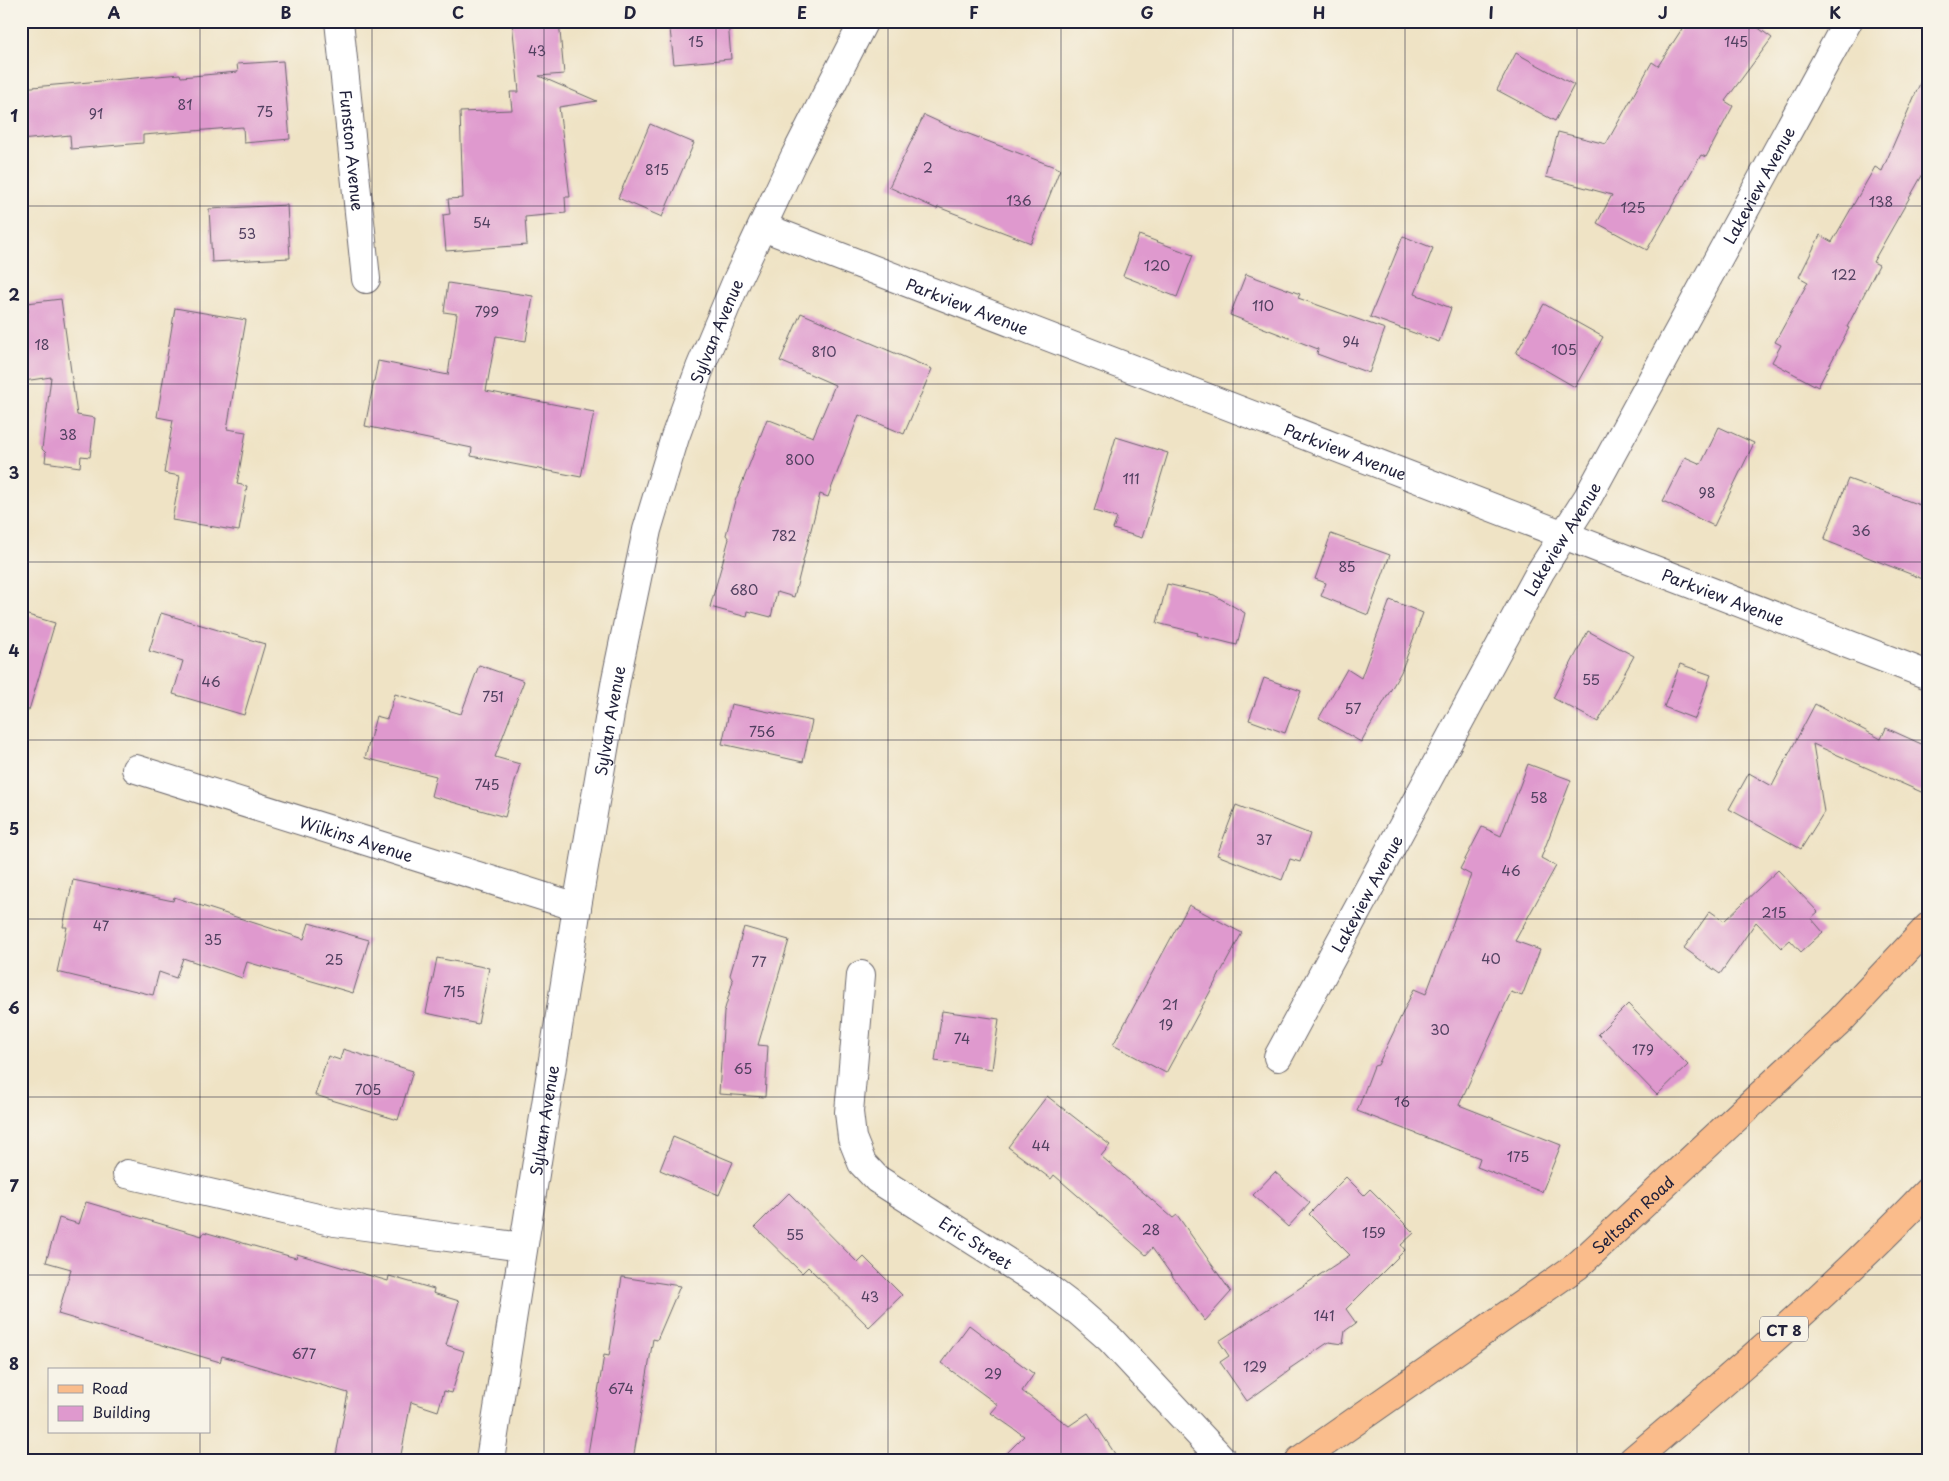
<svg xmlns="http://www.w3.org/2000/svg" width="1949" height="1481" font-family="'Playpen Sans',sans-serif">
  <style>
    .building { fill: #df99ce }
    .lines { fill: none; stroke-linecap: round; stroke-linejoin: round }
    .minor-casing { stroke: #6a666b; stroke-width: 30 }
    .major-casing { stroke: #6a666b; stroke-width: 30 }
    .highway-casing { stroke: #6a666b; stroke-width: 30 }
    .minor { stroke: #fff; stroke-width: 28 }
    .major { stroke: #fabc8b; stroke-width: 28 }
    .highway { stroke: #fabc8b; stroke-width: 28 }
    .grid { fill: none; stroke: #22223b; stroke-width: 1; stroke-opacity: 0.55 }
    .labels { text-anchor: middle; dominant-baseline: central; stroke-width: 4; stroke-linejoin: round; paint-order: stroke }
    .number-label { font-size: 14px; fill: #514060 }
    .shield { fill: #f7f3e8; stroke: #62616f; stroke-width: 1 }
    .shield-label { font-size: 15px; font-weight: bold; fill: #22223b }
    .street-label { font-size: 16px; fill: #22223b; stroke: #f7f3e8 }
    .neatline { fill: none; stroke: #22223b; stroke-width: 2 }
    .grid-label { font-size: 16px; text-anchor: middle; font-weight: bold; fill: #22223b }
  </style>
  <rect width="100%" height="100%" fill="#f7f3e8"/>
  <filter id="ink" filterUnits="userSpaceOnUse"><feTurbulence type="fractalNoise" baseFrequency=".02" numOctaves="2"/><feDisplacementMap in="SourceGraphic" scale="10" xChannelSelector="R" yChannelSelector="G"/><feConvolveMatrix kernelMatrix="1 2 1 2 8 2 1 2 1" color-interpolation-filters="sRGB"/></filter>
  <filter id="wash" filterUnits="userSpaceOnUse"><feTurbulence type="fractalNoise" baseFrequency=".0096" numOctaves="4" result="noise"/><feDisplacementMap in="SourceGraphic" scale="20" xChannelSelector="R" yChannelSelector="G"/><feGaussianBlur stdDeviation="1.12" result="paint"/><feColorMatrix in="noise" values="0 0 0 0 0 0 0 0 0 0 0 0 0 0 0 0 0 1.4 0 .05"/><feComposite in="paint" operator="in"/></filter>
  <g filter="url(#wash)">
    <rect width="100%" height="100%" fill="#efe3c5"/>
    <g id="blocks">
      <path class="building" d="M512,21H559L564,74L539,76L597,101L559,107L570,197H565L566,213L525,217L527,245L446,251L443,215L450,214L448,199L463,198L460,112L512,110L510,92H519Z
        M669,21H728L731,59L674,64Z
        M1687,21H1749L1772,38L1725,101L1733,106L1706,157L1701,155L1647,250L1597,223L1612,195L1546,177L1558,132L1606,144L1652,62L1658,66Z
        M1516,53L1574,85L1555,121L1497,90Z
        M283,61L290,139L244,143L243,127L143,135V143L71,149L70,135L21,140V88L180,74L181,77L238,72L237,64Z
        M1928,65V165L1873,262L1879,265L1847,327L1849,328L1818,387L1772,362L1781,345L1775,342L1808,282L1799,277L1820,235L1832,242L1875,167L1882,171Z
        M924,115L948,126L1060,169L1031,243L938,207L937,209L889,187Z
        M650,124L694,143L662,217L618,198Z
        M287,205L290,258L212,262L209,209Z
        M1139,235L1193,255L1177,297L1123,276Z
        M1403,236L1433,248L1415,294L1451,308L1439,342L1370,317Z
        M1246,274L1300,294L1298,298L1385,329L1369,373L1317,354L1318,349L1230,315Z
        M448,283L533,296L526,341L496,336L486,391L594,412L581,477L471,456L472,448L365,426L378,361L448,375L457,314L444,312Z
        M61,299L77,415L95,418L90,457L81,456L80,467L45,462L46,453L42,449L51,377L24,381L21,361V313L28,312L27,303Z
        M1544,304L1603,337L1575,387L1516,353Z
        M175,308L246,320L227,429L246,432L237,484L247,486L239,531L172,520L180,476L164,473L173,420L157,417Z
        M801,313L932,369L904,434L859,415L828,497L820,494L794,597L777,592L771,617L748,611L747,617L710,607L729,539L726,535L734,504L767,419L813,437L835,385L780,361Z
        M1719,427L1754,443L1714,526L1663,501L1685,457L1701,464Z
        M1116,437L1168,453L1142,538L1113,529L1117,518L1094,511Z
        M1848,479L1928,508V581L1824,540Z
        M1331,534L1390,555L1368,615L1321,596L1326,583L1315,579Z
        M1167,584L1214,595L1245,613L1237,645L1197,635L1198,633L1157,623Z
        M1390,600L1423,613L1401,672L1361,742L1319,718L1347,669L1361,678Z
        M21,613L55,623L29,710L21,709Z
        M161,613L265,644L244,715L173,694L183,661L149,651Z
        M1588,631L1634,656L1598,722L1553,698Z
        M1680,664L1711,675L1695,719L1664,707Z
        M479,665L524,681L495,757L520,764L505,817L431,796L436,776L365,758L376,716L387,719L395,694L461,714Z
        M1264,678L1301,691L1285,733L1249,720Z
        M731,704L812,721L803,762L722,744Z
        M1815,704L1881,739L1886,728L1928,747V795L1813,744L1824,812L1801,849L1729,809L1749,773L1772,786Z
        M1528,764L1571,780L1541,858L1556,866L1515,941L1540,950L1522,996L1511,992L1459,1105L1561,1145L1542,1192L1477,1167L1480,1158L1357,1111L1374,1066L1378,1065L1414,989L1426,994L1471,875L1460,869L1482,827L1501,836Z
        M1236,805L1310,834L1300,862L1290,859L1282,880L1217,855Z
        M1778,870L1818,912L1811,918L1823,932L1801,952L1790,940L1781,948L1756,922L1720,974L1684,948L1710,911L1724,921Z
        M73,880L173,901L174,897L304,939L309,923L369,940L353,993L247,962L242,978L183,958L176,978L159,972L153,995L57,972L67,927H63Z
        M1189,905L1242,933L1166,1073L1113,1045Z
        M744,927L789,940L758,1045L768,1046L765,1097L719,1094L724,1012L733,981L730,975Z
        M437,958L489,968L478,1024L426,1013Z
        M1628,1004L1688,1065L1657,1095L1598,1034Z
        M942,1011L999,1019L992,1069L935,1061Z
        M343,1049L413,1071L398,1120L315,1095L328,1056L340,1060Z
        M1047,1096L1110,1145L1101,1156L1173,1218L1177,1215L1231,1292L1205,1321L1152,1248L1146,1255L1054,1175L1051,1179L1008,1147Z
        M673,1137L733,1162L719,1195L660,1170Z
        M1275,1172L1310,1203L1288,1227L1253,1195Z
        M1346,1177L1364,1195L1370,1189L1414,1233L1401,1245L1405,1250L1346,1309L1356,1323L1345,1331L1343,1344L1329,1342L1289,1369L1290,1370L1247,1401L1220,1362L1229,1356L1219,1341L1350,1255L1309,1214Z
        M789,1193L858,1263L864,1257L902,1295L869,1327L808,1267L802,1273L755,1227Z
        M86,1202L202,1236L204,1232L296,1258L297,1254L388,1281L389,1276L434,1289L433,1293L459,1301L446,1345L464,1351L452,1393L444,1391L438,1411L411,1402L400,1460H335L348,1393L222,1356L220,1362L58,1314L71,1269L46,1262L59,1218L79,1224Z
        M622,1277L680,1286L657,1340L653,1339L633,1460H587L604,1355L609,1356Z
        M969,1325L1034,1374L1022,1391L1069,1426L1088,1413L1119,1460H1000L1024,1436L991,1413L998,1405L941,1363Z"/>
    </g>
  </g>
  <g filter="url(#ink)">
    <use href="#blocks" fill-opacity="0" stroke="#6a666b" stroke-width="1"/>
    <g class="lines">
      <defs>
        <g id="minor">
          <path id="s1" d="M339,21L366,279"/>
          <path id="s2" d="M763,227L1928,675"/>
          <path id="s3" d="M136,769L577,907"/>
          <path id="s4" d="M861,975L849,1112L852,1138L862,1163L877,1179L1045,1286L1078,1311L1110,1339L1223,1460"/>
          <path id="s5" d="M1278,1057L1540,572L1588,497L1848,21"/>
          <path d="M127,1174L335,1222L523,1247"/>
          <path id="s6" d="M490,1460L577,907L616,679L647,530L675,437L700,368L737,280L795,156L864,21"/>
        </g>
        <g id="major">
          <path id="s7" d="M1300,1460L1577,1266L1839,1022L1928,927"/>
        </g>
        <path id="highway" d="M1633,1460C1735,1374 1836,1287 1928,1191"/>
      </defs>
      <use href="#minor" class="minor-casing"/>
      <use href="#major" class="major-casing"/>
      <use href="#highway" class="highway-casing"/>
      <use href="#minor" class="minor"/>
      <use href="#major" class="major"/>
      <use href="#highway" class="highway"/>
    </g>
  </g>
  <path class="grid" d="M200,21V1370M372,21V1460M544,21V1460M716,21V1460M888,21V1460M1061,21V1460M1233,21V1460M1405,21V1460M1577,21V1460M1749,21V1460M21,206H1928M21,384H1928M21,562H1928M21,740H1928M21,919H1928M21,1097H1928M21,1275H1928M200,1432V1460"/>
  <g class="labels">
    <g class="number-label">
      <text x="696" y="41">15</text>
      <text x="1736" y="41">145</text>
      <text x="537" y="50">43</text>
      <text x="185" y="104">81</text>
      <text x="265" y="111">75</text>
      <text x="96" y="113">91</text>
      <text x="928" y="167">2</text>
      <text x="657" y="169">815</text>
      <text x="1019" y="200">136</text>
      <text x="1881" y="201">138</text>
      <text x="1633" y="207">125</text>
      <text x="482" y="222">54</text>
      <text x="247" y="233">53</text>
      <text x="1157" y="265">120</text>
      <text x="1844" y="274">122</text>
      <text x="1263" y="305">110</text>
      <text x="487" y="311">799</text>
      <text x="1351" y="341">94</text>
      <text x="42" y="344">18</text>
      <text x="1564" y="349">105</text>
      <text x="824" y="351">810</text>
      <text x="68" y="434">38</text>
      <text x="800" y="459">800</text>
      <text x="1131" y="478">111</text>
      <text x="1707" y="492">98</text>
      <text x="1861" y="530">36</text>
      <text x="784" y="535">782</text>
      <text x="1347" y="566">85</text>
      <text x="744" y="589">680</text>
      <text x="1591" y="679">55</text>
      <text x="211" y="681">46</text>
      <text x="493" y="696">751</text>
      <text x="1353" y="708">57</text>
      <text x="762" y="731">756</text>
      <text x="487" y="784">745</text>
      <text x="1539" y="797">58</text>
      <text x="1264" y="839">37</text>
      <text x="1511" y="870">46</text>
      <text x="1774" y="912">215</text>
      <text x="101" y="925">47</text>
      <text x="213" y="939">35</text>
      <text x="1491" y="958">40</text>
      <text x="334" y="959">25</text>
      <text x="759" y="961">77</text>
      <text x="454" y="991">715</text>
      <text x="1170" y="1004">21</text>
      <text x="1166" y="1024">19</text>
      <text x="1440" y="1029">30</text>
      <text x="962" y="1038">74</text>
      <text x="1643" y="1049">179</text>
      <text x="743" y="1068">65</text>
      <text x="368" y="1089">705</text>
      <text x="1402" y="1101">16</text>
      <text x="1041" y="1145">44</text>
      <text x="1518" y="1156">175</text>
      <text x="1151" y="1229">28</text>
      <text x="1374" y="1232">159</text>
      <text x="795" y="1234">55</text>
      <text x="870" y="1296">43</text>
      <text x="1324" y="1315">141</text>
      <text x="304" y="1353">677</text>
      <text x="1255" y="1366">129</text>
      <text x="993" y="1373">29</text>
      <text x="621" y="1388">674</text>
    </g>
    <rect class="shield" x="1760" y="1316.5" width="48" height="25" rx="4"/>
    <g class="shield-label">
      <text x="1784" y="1329">CT 8</text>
    </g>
    <g class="street-label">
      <text stroke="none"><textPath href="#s1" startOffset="130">Funston Avenue</textPath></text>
      <text stroke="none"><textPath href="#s5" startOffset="996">Lakeview Avenue</textPath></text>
      <text stroke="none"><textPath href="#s2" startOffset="219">Parkview Avenue</textPath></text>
      <text stroke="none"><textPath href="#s6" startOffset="1154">Sylvan Avenue</textPath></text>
      <text stroke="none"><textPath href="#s2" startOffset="624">Parkview Avenue</textPath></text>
      <text stroke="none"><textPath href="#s5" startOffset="591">Lakeview Avenue</textPath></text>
      <text stroke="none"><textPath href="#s2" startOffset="1029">Parkview Avenue</textPath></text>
      <text stroke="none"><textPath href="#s6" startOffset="749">Sylvan Avenue</textPath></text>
      <text stroke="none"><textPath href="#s3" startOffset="231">Wilkins Avenue</textPath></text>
      <text stroke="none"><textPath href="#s5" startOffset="186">Lakeview Avenue</textPath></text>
      <text stroke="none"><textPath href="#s6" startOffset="344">Sylvan Avenue</textPath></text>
      <text stroke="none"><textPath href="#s7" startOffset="414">Seltsam Road</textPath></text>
      <text stroke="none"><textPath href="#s4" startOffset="330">Eric Street</textPath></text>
    </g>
  </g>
  <rect width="1949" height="1481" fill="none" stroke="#f7f3e8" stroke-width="55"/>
  <rect x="48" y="1368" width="162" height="65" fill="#f7f3e8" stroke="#a29fa3"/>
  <rect x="58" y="1385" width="25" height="8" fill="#fabc8b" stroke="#a29fa3"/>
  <text x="92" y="1394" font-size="15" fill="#22223b">Road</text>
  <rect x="58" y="1406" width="25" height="15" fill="#df99ce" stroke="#a29fa3"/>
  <text x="92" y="1418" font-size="15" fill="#22223b">Building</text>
  <rect x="28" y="28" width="1894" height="1426" class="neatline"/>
  <g class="grid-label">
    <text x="114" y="19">A</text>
    <text x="286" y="19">B</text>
    <text x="458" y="19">C</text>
    <text x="630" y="19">D</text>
    <text x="802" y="19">E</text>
    <text x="974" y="19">F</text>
    <text x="1147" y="19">G</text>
    <text x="1319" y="19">H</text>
    <text x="1491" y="19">I</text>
    <text x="1663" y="19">J</text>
    <text x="1835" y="19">K</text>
    <text x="14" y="122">1</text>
    <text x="14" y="301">2</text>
    <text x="14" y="479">3</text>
    <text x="14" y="657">4</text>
    <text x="14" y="835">5</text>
    <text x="14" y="1014">6</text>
    <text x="14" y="1192">7</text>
    <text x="14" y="1370">8</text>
  </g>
</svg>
